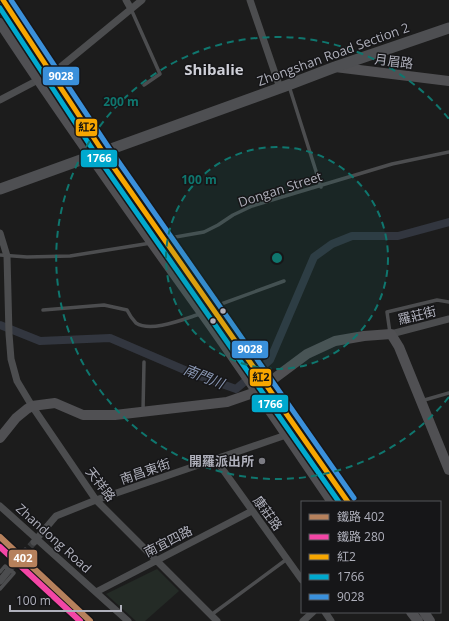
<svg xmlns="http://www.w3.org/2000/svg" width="449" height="621" font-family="'Open Sans','Noto Sans TC',sans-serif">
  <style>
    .green { fill: #242b26 }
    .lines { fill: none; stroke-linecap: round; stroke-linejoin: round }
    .canal { stroke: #32363f; stroke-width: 8 }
    .street-tunnel { stroke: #393a3c; stroke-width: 7; stroke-dasharray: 7 3.5; stroke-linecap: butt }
    .lane { stroke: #4c4d4f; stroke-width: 3.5 }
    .street { stroke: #4c4d4f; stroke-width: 7 }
    .secondary { stroke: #505053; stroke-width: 10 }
    .primary { stroke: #4e4f52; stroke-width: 11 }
    .bus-1-casing { stroke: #161618; stroke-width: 8 }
    .bus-2-casing { stroke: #161618; stroke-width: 8 }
    .bus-3-casing { stroke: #161618; stroke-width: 8 }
    .bus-1 { stroke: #f7a600; stroke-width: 5 }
    .bus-2 { stroke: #00a9ce; stroke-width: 5 }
    .bus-3 { stroke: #3a90db; stroke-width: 5 }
    .rail-1-casing { stroke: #161618; stroke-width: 9 }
    .rail-2-casing { stroke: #161618; stroke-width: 9 }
    .rail-1 { stroke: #b6815c; stroke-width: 6 }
    .rail-2 { stroke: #f346a5; stroke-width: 6 }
    .ring { fill: none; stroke: #0f766e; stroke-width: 2; stroke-dasharray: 7 5 }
    .bus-dot { fill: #afb0bb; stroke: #161618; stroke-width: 1.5 }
    .poi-dot { fill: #7c7c83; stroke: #161618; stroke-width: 1.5 }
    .labels { text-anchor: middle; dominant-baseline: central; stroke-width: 3; stroke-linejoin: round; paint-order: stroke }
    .street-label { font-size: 13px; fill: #afb0bb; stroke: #161618 }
    .poi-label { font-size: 13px; font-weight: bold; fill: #afb0bb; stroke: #161618; text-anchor: end }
    .water-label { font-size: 14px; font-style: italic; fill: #8997b3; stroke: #161618 }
    .quarter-label { font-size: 15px; font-weight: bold; fill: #cfd0d8; stroke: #161618 }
    .centre { fill: #0f766e; stroke: #161618; stroke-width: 2 }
    .ring-label { font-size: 12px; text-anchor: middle; font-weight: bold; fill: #0f766e; stroke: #161618; stroke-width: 3; stroke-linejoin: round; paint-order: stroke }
    .line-badge { stroke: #161618; stroke-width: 1.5 }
    .badge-label { font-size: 11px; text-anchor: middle; font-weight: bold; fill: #fff }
    .pale-badge-label { font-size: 11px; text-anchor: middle; font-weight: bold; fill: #111 }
  </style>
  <rect width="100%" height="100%" fill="#1c1c1c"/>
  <path class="green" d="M157,569L179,591L145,621H136L106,594Z"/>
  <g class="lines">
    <path class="canal" d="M0,325L40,341L110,338L194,374L236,389L270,360L314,257L332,244L352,236H398L449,222"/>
    <path class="street-tunnel" d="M9,570L34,542"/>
    <path class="lane" d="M131,9L160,74L144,85
      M289,86L321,187
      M0,255L27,257L70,256L151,243L164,239L204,232L218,225L233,215L252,206L392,164L449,152
      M213,307L284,281
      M43,310L104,305L127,310C129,314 133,320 136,323C151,333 184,319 200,314
      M390,333L387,312L437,300L449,302
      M421,401L449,393
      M143,411L144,362
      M0,572L5,566L14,573L0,589
      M211,615L287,559"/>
    <path class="street" d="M126,0L131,9
      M250,0L280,88
      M52,74L142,0
      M0,100L38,80
      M0,233L7,256L9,334L11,359L17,381L32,406L96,500L217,621
      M391,334L449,319
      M216,460L302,580
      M0,506L128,621
      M34,542L56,516L96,500L286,435L297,428
      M0,581L9,570
      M96,592L252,511
      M325,612L331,621
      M303,621L313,612"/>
    <path class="secondary" d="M3,0L103,152L348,502
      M0,23C65,122 133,217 202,313C246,375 289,439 332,502
      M335,67L449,81
      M0,438L16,418L27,409L32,406L55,403L83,415H115L227,402L256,392L307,354L335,341L364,336L391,334L399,347L449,470
      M411,612L418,621
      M424,612L430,621"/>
    <path class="primary" d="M0,189L288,85L335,67L449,28"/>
    <defs>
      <path id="bus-1" d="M3,0L103,152L348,502"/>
      <path id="bus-2" d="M0,8L97,156L339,502"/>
      <path id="bus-3" d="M11,0L109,148L354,498"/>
    </defs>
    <use href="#bus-1" class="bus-1-casing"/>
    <use href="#bus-2" class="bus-2-casing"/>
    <use href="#bus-3" class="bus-3-casing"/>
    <use href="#bus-1" class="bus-1"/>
    <use href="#bus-2" class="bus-2"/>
    <use href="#bus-3" class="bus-3"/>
    <defs>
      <path id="rail-1" d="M0,537L90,621"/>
      <path id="rail-2" d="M0,547L80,621"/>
    </defs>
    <use href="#rail-1" class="rail-1-casing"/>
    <use href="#rail-2" class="rail-2-casing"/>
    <use href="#rail-1" class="rail-1"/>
    <use href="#rail-2" class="rail-2"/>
  </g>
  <circle cx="277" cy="258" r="111" fill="#0f766e" fill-opacity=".12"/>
  <g class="ring">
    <circle cx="277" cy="258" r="111"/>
    <path d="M449 397A221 221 0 1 1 449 119"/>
  </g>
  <g class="bus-dot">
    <circle cx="223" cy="311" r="3.5"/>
    <circle cx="213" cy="321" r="3.5"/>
  </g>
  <circle class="poi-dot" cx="262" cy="461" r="4"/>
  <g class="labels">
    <g class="street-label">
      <text transform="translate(333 54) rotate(-20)">Zhongshan Road Section 2</text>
      <text transform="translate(394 61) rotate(7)">月眉路</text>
      <text transform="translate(280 189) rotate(-18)">Dongan Street</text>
      <text transform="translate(417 315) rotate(-14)">羅莊街</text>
      <text transform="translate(145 471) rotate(-19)">南昌東街</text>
      <text transform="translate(101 484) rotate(52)">天祥路</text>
      <text transform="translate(268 513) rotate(54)">康莊路</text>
      <text transform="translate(54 538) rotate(42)">Zhandong Road</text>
      <text transform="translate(168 541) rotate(-27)">南宜四路</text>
    </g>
    <g class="poi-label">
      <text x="254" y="461">開羅派出所</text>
    </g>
    <g class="water-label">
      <text transform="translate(204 376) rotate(22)">南門川</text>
    </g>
    <g class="quarter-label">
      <text x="214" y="69">Shibalie</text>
    </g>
  </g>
  <circle cx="277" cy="258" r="6" class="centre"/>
  <g class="ring-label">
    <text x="121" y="106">200 m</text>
    <text x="199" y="184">100 m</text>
  </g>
  <g class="line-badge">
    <rect x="42" y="66" width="38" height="20" rx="4" fill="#3a90db"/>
    <rect x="75" y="118" width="23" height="19" rx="4" fill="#f7a600"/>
    <rect x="80" y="149" width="38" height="19" rx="4" fill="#00a9ce"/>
    <rect x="231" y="340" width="38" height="19" rx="4" fill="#3a90db"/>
    <rect x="249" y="368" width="23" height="19" rx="4" fill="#f7a600"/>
    <rect x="251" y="394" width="38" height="19" rx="4" fill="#00a9ce"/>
    <rect x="8" y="549" width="30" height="19" rx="4" fill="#b6815c"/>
  </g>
  <g class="badge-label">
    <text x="61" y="80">9028</text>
    <text x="99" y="162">1766</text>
    <text x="250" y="353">9028</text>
    <text x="270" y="408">1766</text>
    <text x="23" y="562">402</text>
  </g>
  <g class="pale-badge-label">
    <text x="87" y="131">紅2</text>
    <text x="261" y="381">紅2</text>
  </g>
  <rect x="301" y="501" width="140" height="112" fill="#161618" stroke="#535459"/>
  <rect x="309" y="514" width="20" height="6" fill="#b6815c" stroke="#535459"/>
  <text x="337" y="521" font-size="12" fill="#afb0bb">鐵路 402</text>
  <rect x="309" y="534" width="20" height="6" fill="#f346a5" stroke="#535459"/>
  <text x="337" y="541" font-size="12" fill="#afb0bb">鐵路 280</text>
  <rect x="309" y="554" width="20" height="6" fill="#f7a600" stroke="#535459"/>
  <text x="337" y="561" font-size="12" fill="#afb0bb">紅2</text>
  <rect x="309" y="574" width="20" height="6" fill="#00a9ce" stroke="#535459"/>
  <text x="337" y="581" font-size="12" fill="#afb0bb">1766</text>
  <rect x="309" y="594" width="20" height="6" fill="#3a90db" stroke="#535459"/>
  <text x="337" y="601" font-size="12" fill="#afb0bb">9028</text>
  <path d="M10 605v6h111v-6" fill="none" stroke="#afb0bb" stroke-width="2"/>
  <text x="16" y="605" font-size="12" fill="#afb0bb" stroke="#161618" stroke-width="3" paint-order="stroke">100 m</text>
</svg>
